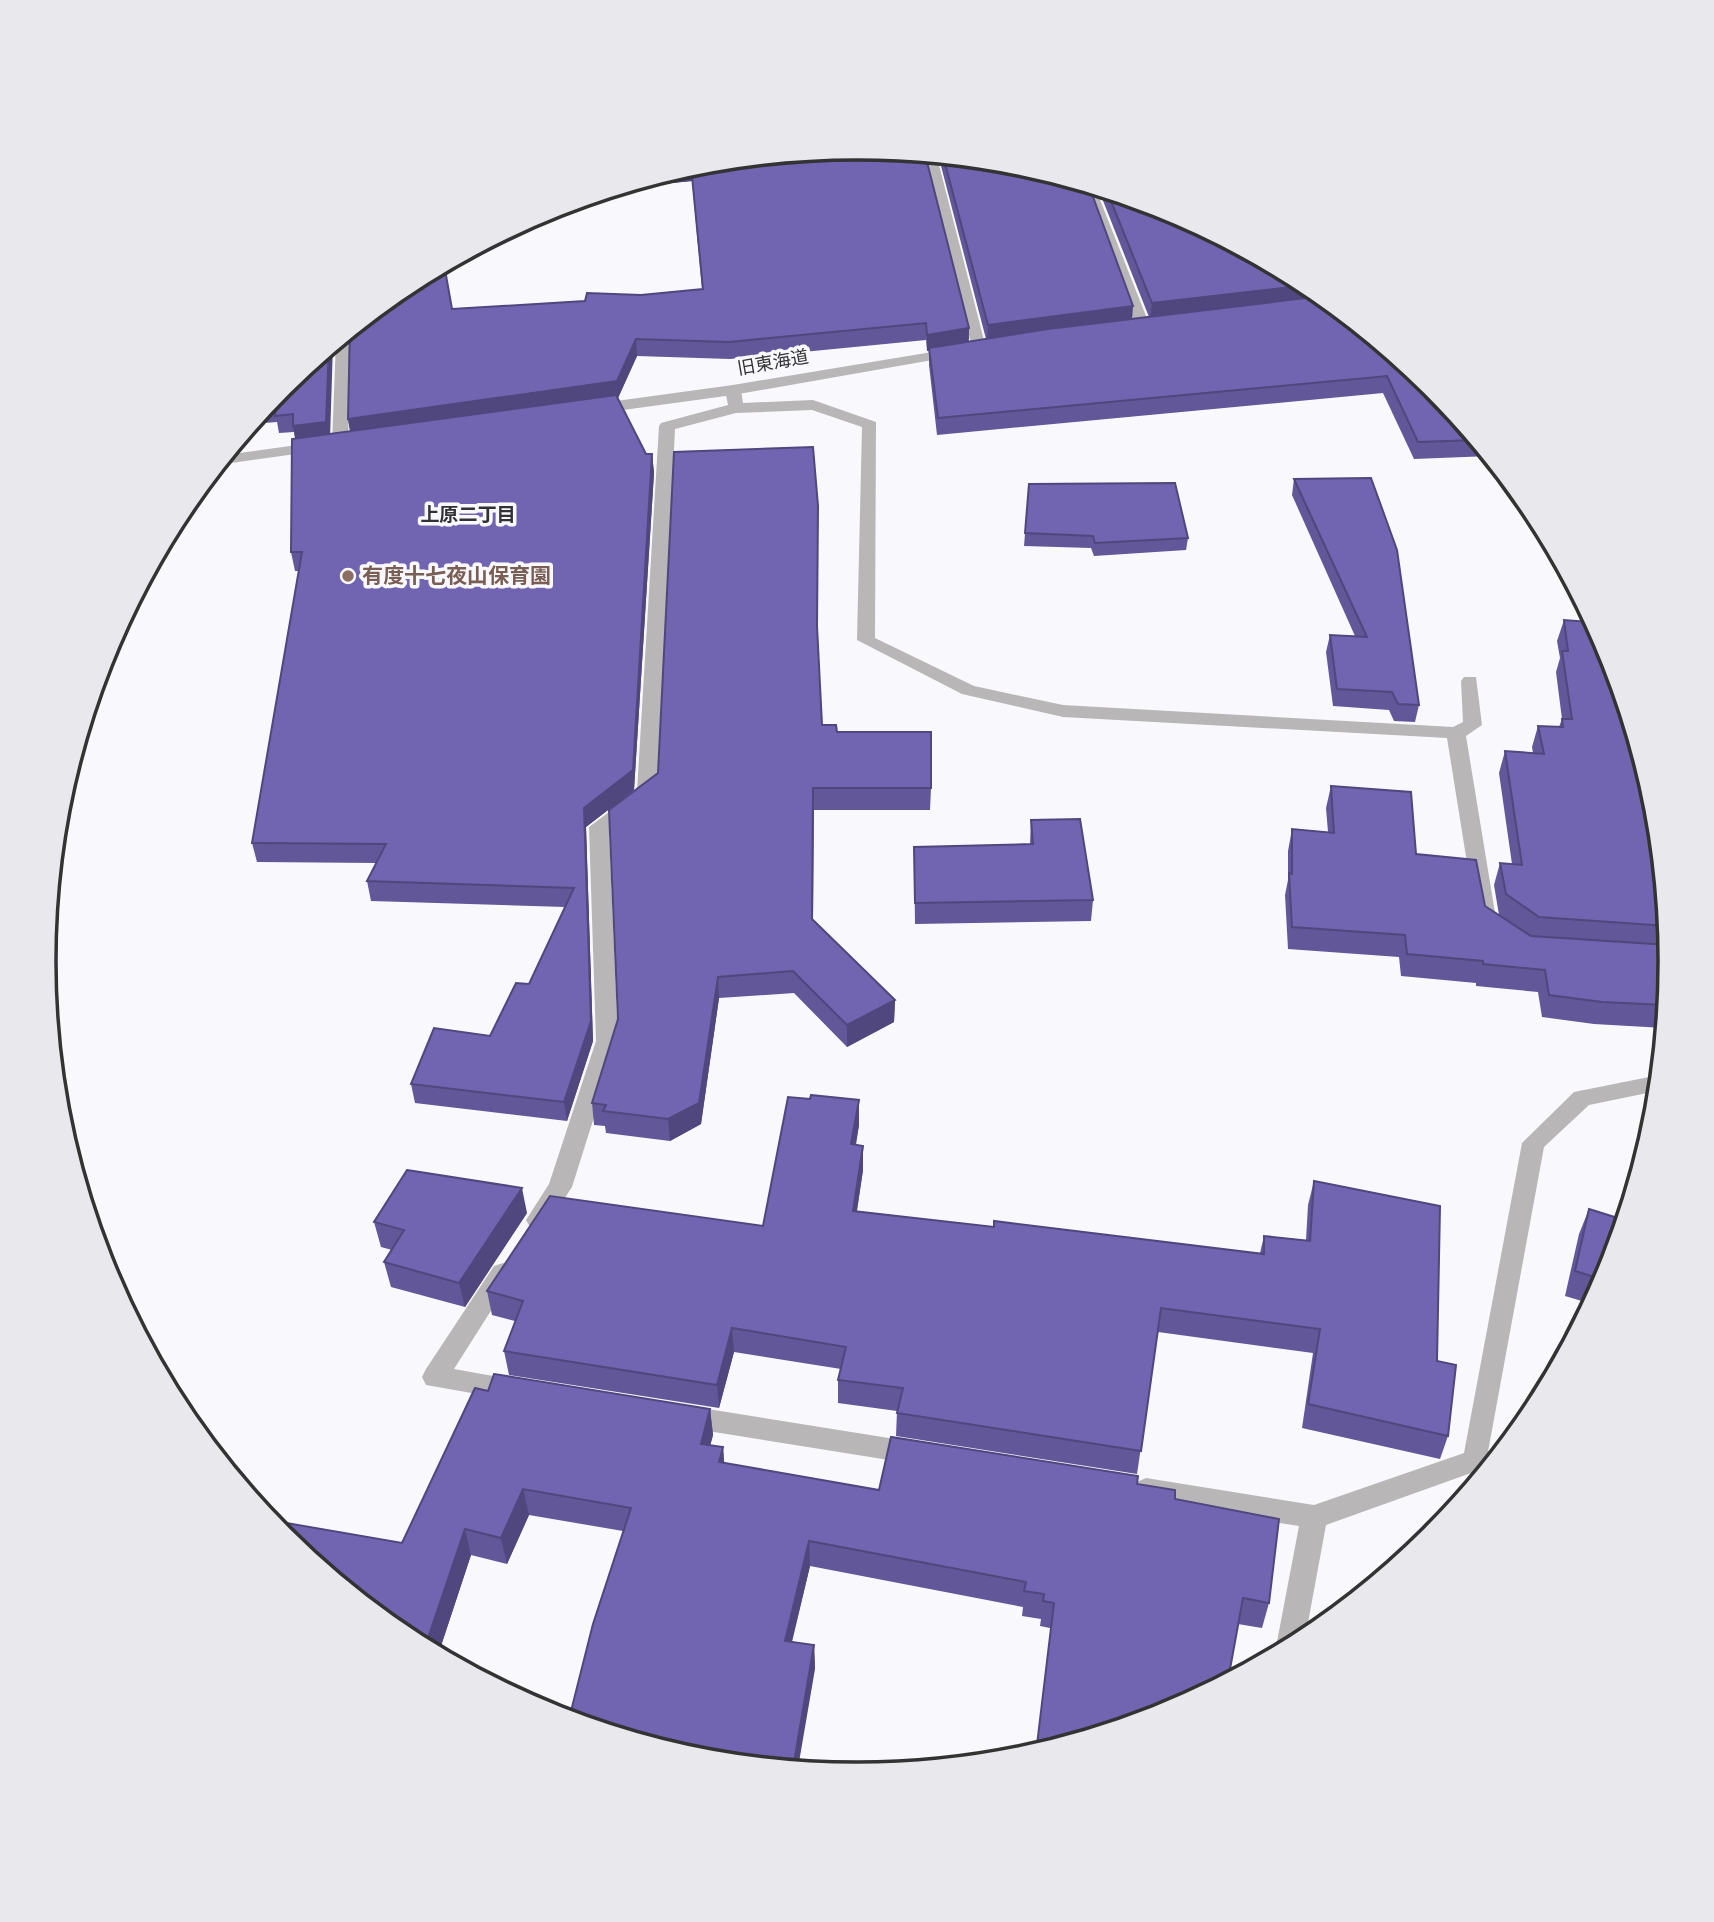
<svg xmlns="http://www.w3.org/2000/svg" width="1714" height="1922" font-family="'Sofia Sans Condensed','Noto Sans JP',sans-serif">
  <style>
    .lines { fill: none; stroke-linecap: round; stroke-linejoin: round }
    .minor { fill: #b8b6b6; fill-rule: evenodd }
    .tertiary { fill: #b8b6b6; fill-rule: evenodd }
    .wall { fill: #615799 }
    .shaded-wall { fill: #4f477d }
    .building { fill: #7165b2; stroke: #4f477d; stroke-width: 2 }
    .education-dot { fill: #8d6e63; stroke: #f9f9fd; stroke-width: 2.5 }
    .labels { text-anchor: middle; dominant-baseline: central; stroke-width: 7; stroke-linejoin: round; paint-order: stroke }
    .far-street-label { font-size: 18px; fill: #333334; stroke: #f9f9fd }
    .far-neighbourhood-label { font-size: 19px; font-weight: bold; fill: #323134; stroke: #f9f9fd }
    .education-label { font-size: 21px; font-weight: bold; fill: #785e54; stroke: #f9f9fd; text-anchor: start }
    .rim { fill: none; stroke: #333334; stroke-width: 3.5 }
  </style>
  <rect width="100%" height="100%" fill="#f9f9fd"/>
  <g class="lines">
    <path class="minor" d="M925,154L937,157L986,348L984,351L979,352L972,348Z
      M1081,183L1095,187L1150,326L1148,329H1138L1136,326Z
      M348,332L351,335L348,444L340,449L332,444L336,341Z
      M733,385L741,390L743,403L813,400L876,422L875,638L974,686L1063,705L1453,727L1463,722L1461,681L1464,677H1476L1482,725L1466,736L1496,919L1493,924L1486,926L1476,919L1447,738L1063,717L962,694L857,640L862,427L812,410L736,413L675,429L657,794L609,830L618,1041L572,1187L546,1227L538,1229L530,1227L526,1220L549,1184L596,1041L589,827L637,791L659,426L661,423L728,405L725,390Z
      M1659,1075L1657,1091L1589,1105L1544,1147L1485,1468L1326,1525L1305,1639L1279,1653L1276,1647L1299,1526L1146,1502L1137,1498L1133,1490L1137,1482L1146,1478L1314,1505L1464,1453L1522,1143L1574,1092Z
      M503,1263L512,1266L515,1273L454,1369L526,1382L530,1390L526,1398L517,1401L426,1385L422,1377L426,1369L494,1266Z
      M683,1405L914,1442L923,1445L927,1453L923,1461L914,1464L683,1427L674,1424L670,1416L674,1408Z"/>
    <path class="tertiary" d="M956,348L963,352L961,355L733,395L594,414L586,409L594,404L733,385Z
      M319,442L325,444V450L217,465L225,455Z"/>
  </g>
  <path class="wall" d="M857,148L925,154L969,328V342L986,339L940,162V156L1016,163L1132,319L1149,317L1098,188L1169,210L1432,386L1490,456L1414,459L1383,393L937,435L929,365V351H927L926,340L730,359L637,356L618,398L646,454H652L654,473L634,790L586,827L593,1041L567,1121L415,1103L411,1084L490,1036L529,984L565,907L371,901L367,881L376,863L257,862L252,843L299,571H295L291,552L295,438L294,432L279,433L277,422L250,424L282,386L330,434L350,431L348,419L349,331L406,285L452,309L585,301L702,289L692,181L612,189L699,163Z
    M1294,479L1419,705L1415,722L1394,721L1389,710L1333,706L1326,652L1330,635L1355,636L1292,495Z
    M1029,484L1188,538L1186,550L1094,556L1091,548L1024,546Z
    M1588,612L1655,803L1670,961L1664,1028L1594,1024L1542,1017L1538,992L1476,986V983L1401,976L1399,957L1288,949L1285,895L1288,880V851L1292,829L1328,832L1326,808L1331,786L1416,854L1485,906L1499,915L1494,885L1500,863L1512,864L1499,773L1505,751L1533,753L1532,747L1538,726L1559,727L1562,719L1556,672L1560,658L1557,641L1564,620L1585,622Z
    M817,634L822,725L837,732L931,788L930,810H814L813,920L895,1000L894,1022L847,1047L794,993L719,998L701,1124L670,1141L606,1133L605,1126L594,1125L592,1103L618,1019L658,773Z
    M74,753L64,810L59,811V802Z
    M1031,820L1093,900L1091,921L915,924L914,847L1030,844Z
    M810,1099L859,1100V1125L856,1145L863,1170L857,1211L994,1227L1260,1253L1264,1236L1306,1240L1308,1205L1314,1181L1437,1361L1448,1436L1440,1459L1302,1428L1313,1353L1158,1332L1137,1474L896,1436L897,1411L838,1403V1380L841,1369L734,1352L719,1408L509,1375L504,1351L515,1321L492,1315L487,1291L763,1226Z
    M1589,1209L1608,1273L1592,1304L1565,1296L1579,1234Z
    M527,1213L465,1307L391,1287L384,1262L392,1250L381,1247L374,1222Z
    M488,1391L710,1409L713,1435L710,1445L723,1447L724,1463L879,1490L1137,1484L1175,1499L1269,1603L1262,1628L1238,1624L1050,1628L1040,1626L1041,1619L1022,1616L1023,1607L810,1566L792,1642L814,1645L815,1669L623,1531L529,1515L507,1564L471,1555L438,1655L405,1637L402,1543Z"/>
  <path class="shaded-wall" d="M691,166L692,181L612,189Z
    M1309,285L1326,299L1150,320L1152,303Z
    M1133,306L1132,322L987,342L988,325Z
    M969,328L968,345L927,351V335Z
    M636,339L637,356L618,398L351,436L348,419Z
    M333,344L330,439L296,443L293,426L329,347Z
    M652,454L654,473L634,790L586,827L593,1041L567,1121L564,1102L584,808Z
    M74,753L64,810L60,799Z
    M718,977L719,998L701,1124L670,1141L668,1119Z
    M895,1000L894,1022L847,1047V1025Z
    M859,1100V1125L851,1168V1144Z
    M863,1146V1170L853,1235V1211Z
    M522,1188L527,1213L465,1307L459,1283Z
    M732,1328L734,1352L719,1408L717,1385Z
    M710,1409L713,1435L704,1470L701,1444Z
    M723,1447L725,1473L719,1462Z
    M523,1489L529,1515L507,1564L501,1538Z
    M465,1529L471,1555L438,1655L428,1649L426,1644Z
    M809,1541L810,1566L786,1665L785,1641Z
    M814,1645L815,1669L798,1768H793Z"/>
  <path class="building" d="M891,151L925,154L969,328L927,335L926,323L729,342L636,339L617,381L348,419L350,330L406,285L444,264L452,309L585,301L587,293L641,295L703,289L691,166L699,163L768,157L776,161Z
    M943,156L1016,163L1089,186L1133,306L988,325Z
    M1107,191L1169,210L1309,285L1152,303Z
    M1323,296L1432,386L1476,440L1418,442L1387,376L938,418L929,348L1048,329Z
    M329,347L326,422L293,426V414L275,416L276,405L266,406L282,386Z
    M616,395L646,454H652L633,770L584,808L591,1021L564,1102L411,1084L434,1028L490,1036L516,983L529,984L574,888L367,881L386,844L252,843L302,552H291L292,439Z
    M813,447L818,506L817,626L822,725H836L837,732H931V788H813L812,919L895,1000L847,1025L793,971L718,977L699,1103L668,1119L603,1111L606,1105L592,1103L618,1019L609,810L658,773L674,452Z
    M1371,478L1397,550L1419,705L1398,704L1392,692L1337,689L1330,635L1367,637L1294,479Z
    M1175,483L1188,538L1095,543L1093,536L1025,533L1029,484Z
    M1588,613L1608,650L1655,803L1667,926L1539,917L1506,894L1500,863L1522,865L1505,751L1544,754L1538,726L1563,727L1562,719H1572L1562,651H1568L1564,620L1590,622Z
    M1331,786L1411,792L1416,854L1476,860L1485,906L1531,936L1669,945L1670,961L1666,1005L1602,1002L1549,995L1545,970L1483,964V961L1407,954L1405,935L1292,927L1289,873L1292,874V829L1334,833Z
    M1080,819L1093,900L915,903L914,847L1033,844L1031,820Z
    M811,1095L859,1100L851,1144L863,1146L853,1211L994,1227V1221L1264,1254V1236L1310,1241L1314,1181L1440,1206L1437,1361L1456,1365L1448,1436L1308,1404L1320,1329L1161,1308L1141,1451L897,1413L903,1388L838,1380L846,1347L732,1328L717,1385L504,1351L523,1301L487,1291L550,1196L763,1226L788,1097L810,1099Z
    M407,1170L522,1188L459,1283L384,1262L404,1230L374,1222Z
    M1589,1209L1624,1220L1608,1273L1604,1280L1575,1271Z
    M494,1374L710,1409L701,1444L723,1447L719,1462L879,1490L891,1437L1138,1476L1137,1484L1175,1490V1499L1279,1519L1269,1603L1243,1598L1228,1680L1168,1712L1036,1753L1054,1603L1043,1601L1044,1594L1024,1591L1026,1582L809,1541L785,1641L814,1645L793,1768L698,1759L569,1719L593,1624L631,1508L523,1489L501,1538L465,1529L426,1644L414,1642L405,1637L282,1536L269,1520L402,1543L475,1388L488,1391Z"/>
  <circle class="education-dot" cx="348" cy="576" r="7"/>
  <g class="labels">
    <g class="far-street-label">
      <text transform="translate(773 363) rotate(-10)">旧東海道</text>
    </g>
    <g class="far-neighbourhood-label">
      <text x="468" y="515">上原二丁目</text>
    </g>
    <g class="education-label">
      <text x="362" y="576">有度十七夜山保育園</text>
    </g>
  </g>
  <path d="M0 0H1714V1922H0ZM56 961a801 801 0 1 1 1602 0a801 801 0 1 1-1602 0Z" fill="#e9e9ed" fill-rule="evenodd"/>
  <path class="rim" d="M56 961a801 801 0 1 1 1602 0a801 801 0 1 1-1602 0Z"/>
</svg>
